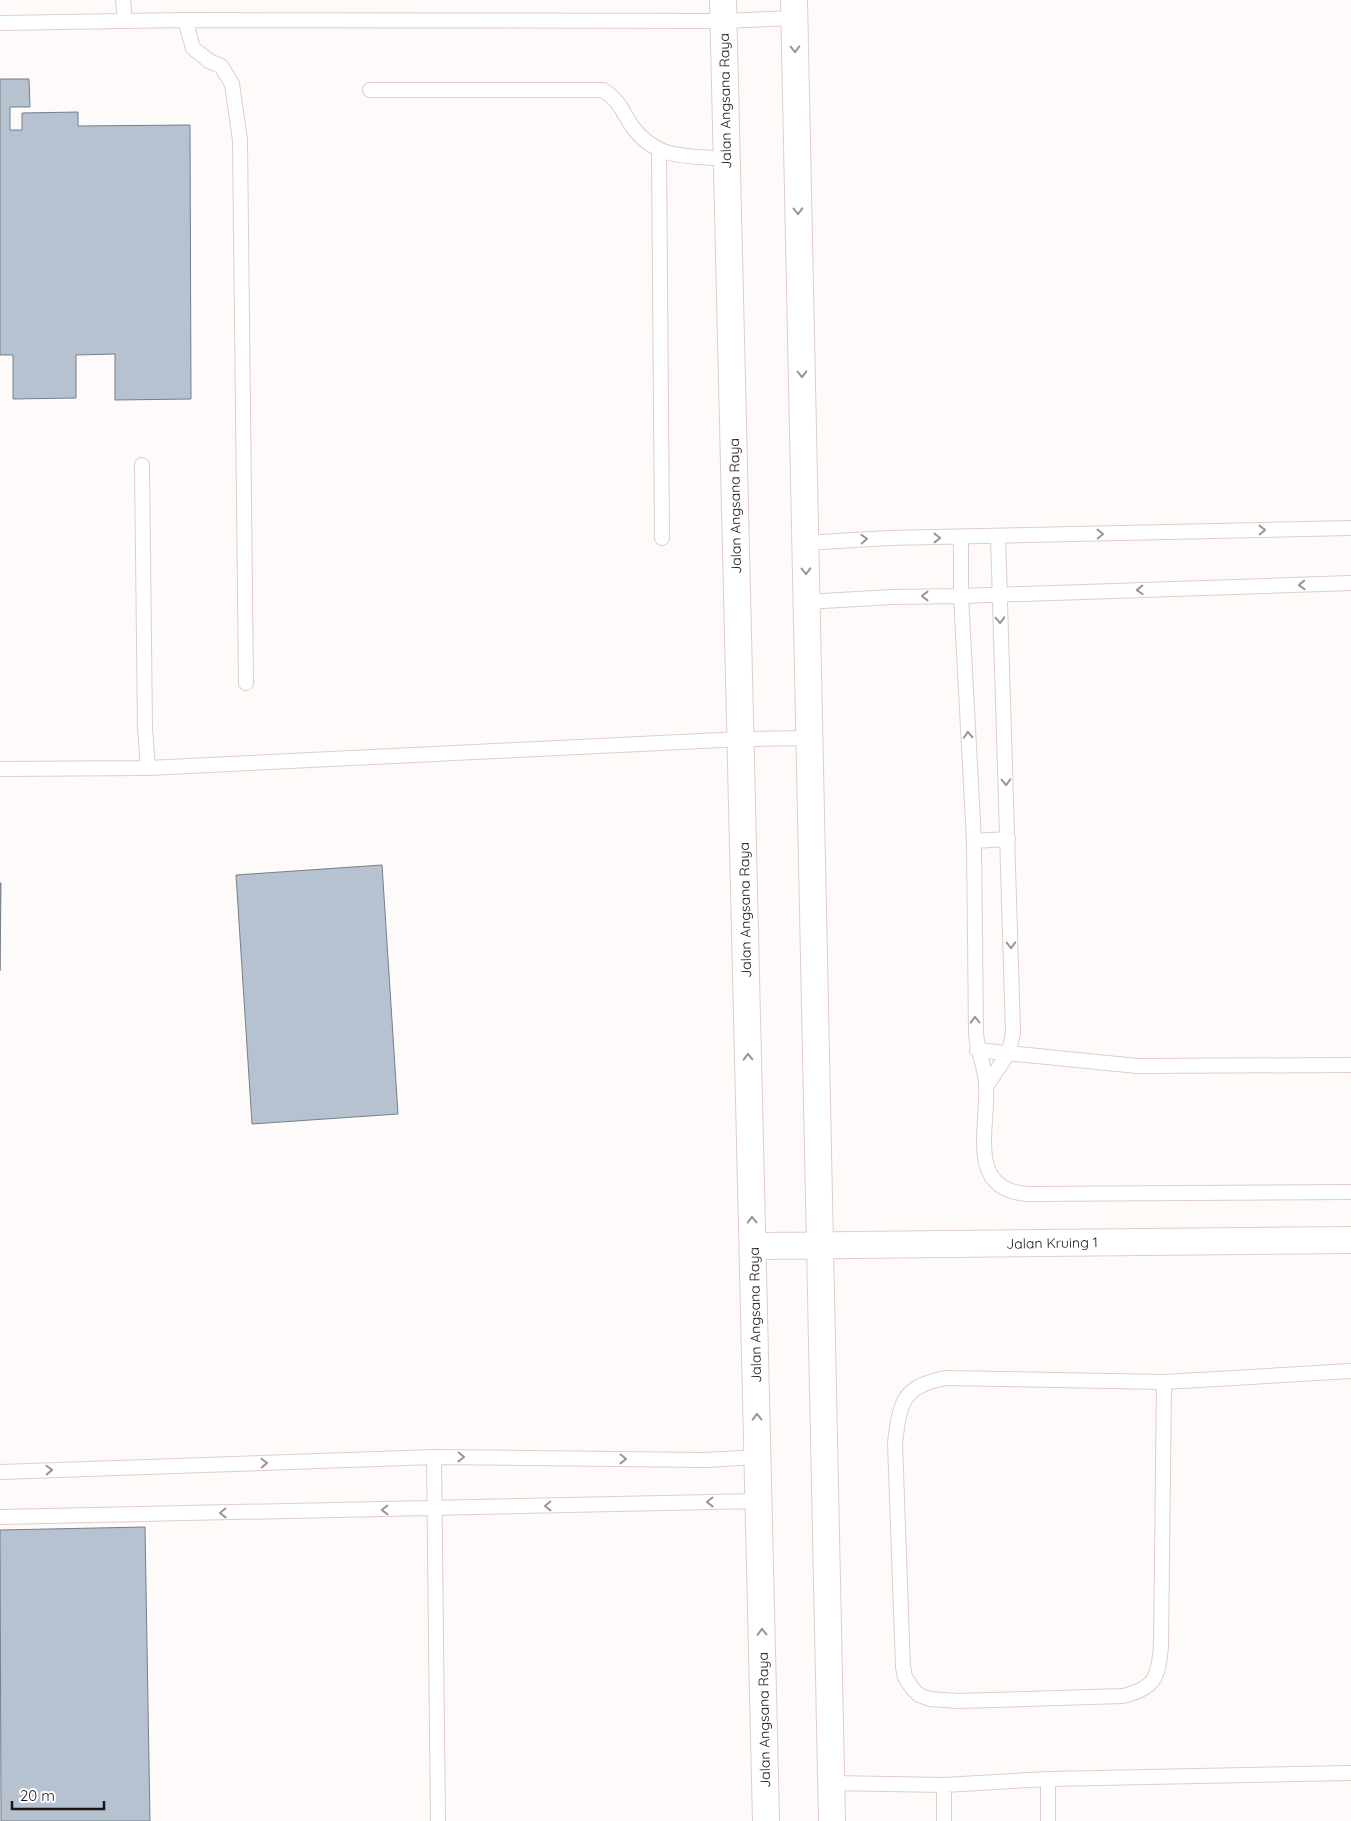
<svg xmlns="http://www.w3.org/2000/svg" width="1351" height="1821" font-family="Quicksand,sans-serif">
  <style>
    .building { fill: #b6c2cf; stroke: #747f8b }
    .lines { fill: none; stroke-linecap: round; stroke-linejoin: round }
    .lane-casing { stroke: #e0cdc9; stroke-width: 16 }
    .street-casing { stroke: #e0cdc9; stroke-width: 28 }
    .lane { stroke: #fff; stroke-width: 14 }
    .street { stroke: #fff; stroke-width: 26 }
    .oneway { stroke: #999695 }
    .labels { text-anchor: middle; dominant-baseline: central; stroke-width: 4.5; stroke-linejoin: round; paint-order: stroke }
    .street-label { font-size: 14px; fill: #1c1614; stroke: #fff }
  </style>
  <rect width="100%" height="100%" fill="#fffafa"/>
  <path class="building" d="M0,79H29L30,107H10V130H22V113L78,112V126L190,125L191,399L115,400V354L76,355V398L13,399V355H0Z
    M382,865L398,1114L252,1124L236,875Z
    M0,883H1L0,971Z
    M145,1527L150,1821H1L0,1530Z"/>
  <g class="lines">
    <defs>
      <path id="lane" d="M123,0L125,20
        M185,20L193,48L209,61L221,66L232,84L240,140L246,683
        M0,23L185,20L723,21L794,18
        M370,90H603C620,101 622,111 632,126C657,161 688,155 727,159
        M659,151L662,538
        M142,465L145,728L148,768
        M961,538V596L974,841L976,1033C977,1051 986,1068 986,1086C989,1127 965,1191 1029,1194L1351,1192
        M805,543L888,538L1351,528
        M806,602L891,597L961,596L1351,583
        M0,769L148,768L741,739L809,738
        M974,841L1008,839
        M977,1050L1137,1066L1351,1065
        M987,1085L1009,1052L1013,1032L998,536
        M1164,1382L1161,1647C1158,1678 1155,1688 1123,1696L958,1701L930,1699L919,1695L912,1688L905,1677L903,1667L895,1443C900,1402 902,1387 945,1378L1164,1382L1351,1371
        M434,1457L438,1821
        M0,1472L434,1457L705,1460L758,1457
        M0,1517L759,1501
        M831,1783L944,1785L1048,1779L1351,1773
        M944,1785V1821
        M1048,1821V1779"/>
      <path id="street" d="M723,0L766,1821
        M794,0L832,1821
        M753,1246L1351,1240"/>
    </defs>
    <use href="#lane" class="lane-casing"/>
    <use href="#street" class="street-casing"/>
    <use href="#lane" class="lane"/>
    <use href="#street" class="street"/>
  </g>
  <defs><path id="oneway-chevron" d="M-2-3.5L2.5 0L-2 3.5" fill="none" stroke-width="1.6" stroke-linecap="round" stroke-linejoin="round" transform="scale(1.25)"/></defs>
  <g class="oneway">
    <use href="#oneway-chevron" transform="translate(795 49) rotate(89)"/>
    <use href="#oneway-chevron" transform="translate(798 211) rotate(89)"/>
    <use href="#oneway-chevron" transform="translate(802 374) rotate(89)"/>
    <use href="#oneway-chevron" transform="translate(1262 530) rotate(-1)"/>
    <use href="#oneway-chevron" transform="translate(1100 534) rotate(-1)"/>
    <use href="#oneway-chevron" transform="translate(937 538)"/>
    <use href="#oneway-chevron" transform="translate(864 539) rotate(-3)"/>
    <use href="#oneway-chevron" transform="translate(806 571) rotate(89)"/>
    <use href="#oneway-chevron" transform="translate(1302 585) rotate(178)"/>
    <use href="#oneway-chevron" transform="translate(1140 590) rotate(178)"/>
    <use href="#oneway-chevron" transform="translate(925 596) rotate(180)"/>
    <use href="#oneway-chevron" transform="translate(1000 620) rotate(88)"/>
    <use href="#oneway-chevron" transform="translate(968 735) rotate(-93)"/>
    <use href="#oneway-chevron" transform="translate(1006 782) rotate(88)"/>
    <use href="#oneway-chevron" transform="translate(1011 945) rotate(89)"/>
    <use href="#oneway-chevron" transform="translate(975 1020) rotate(-91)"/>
    <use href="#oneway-chevron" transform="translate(748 1057) rotate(-91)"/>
    <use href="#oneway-chevron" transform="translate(752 1220) rotate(-91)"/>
    <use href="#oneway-chevron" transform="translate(757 1417) rotate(-91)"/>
    <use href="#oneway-chevron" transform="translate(461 1457) rotate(1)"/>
    <use href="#oneway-chevron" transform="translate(623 1459) rotate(1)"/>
    <use href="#oneway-chevron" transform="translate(264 1463) rotate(-2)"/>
    <use href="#oneway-chevron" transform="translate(49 1470) rotate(-2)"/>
    <use href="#oneway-chevron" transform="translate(710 1502) rotate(179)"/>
    <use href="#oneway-chevron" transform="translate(548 1506) rotate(179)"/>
    <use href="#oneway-chevron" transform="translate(385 1510) rotate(179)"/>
    <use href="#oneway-chevron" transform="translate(223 1513) rotate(179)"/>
    <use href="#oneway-chevron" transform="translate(762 1632) rotate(-91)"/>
  </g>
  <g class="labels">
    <g class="street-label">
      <text transform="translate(725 101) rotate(-91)">Jalan Angsana Raya</text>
      <text transform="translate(735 506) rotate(-91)">Jalan Angsana Raya</text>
      <text transform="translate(745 910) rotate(-91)">Jalan Angsana Raya</text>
      <text transform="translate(1052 1243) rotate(-1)">Jalan Kruing 1</text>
      <text transform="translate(755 1315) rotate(-91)">Jalan Angsana Raya</text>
      <text transform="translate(764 1720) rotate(-91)">Jalan Angsana Raya</text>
    </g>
  </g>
  <path d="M12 1801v8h92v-8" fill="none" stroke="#1c1614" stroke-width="2.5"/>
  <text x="20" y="1801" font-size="15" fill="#1c1614" stroke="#ffffff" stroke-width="4" paint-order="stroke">20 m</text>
</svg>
